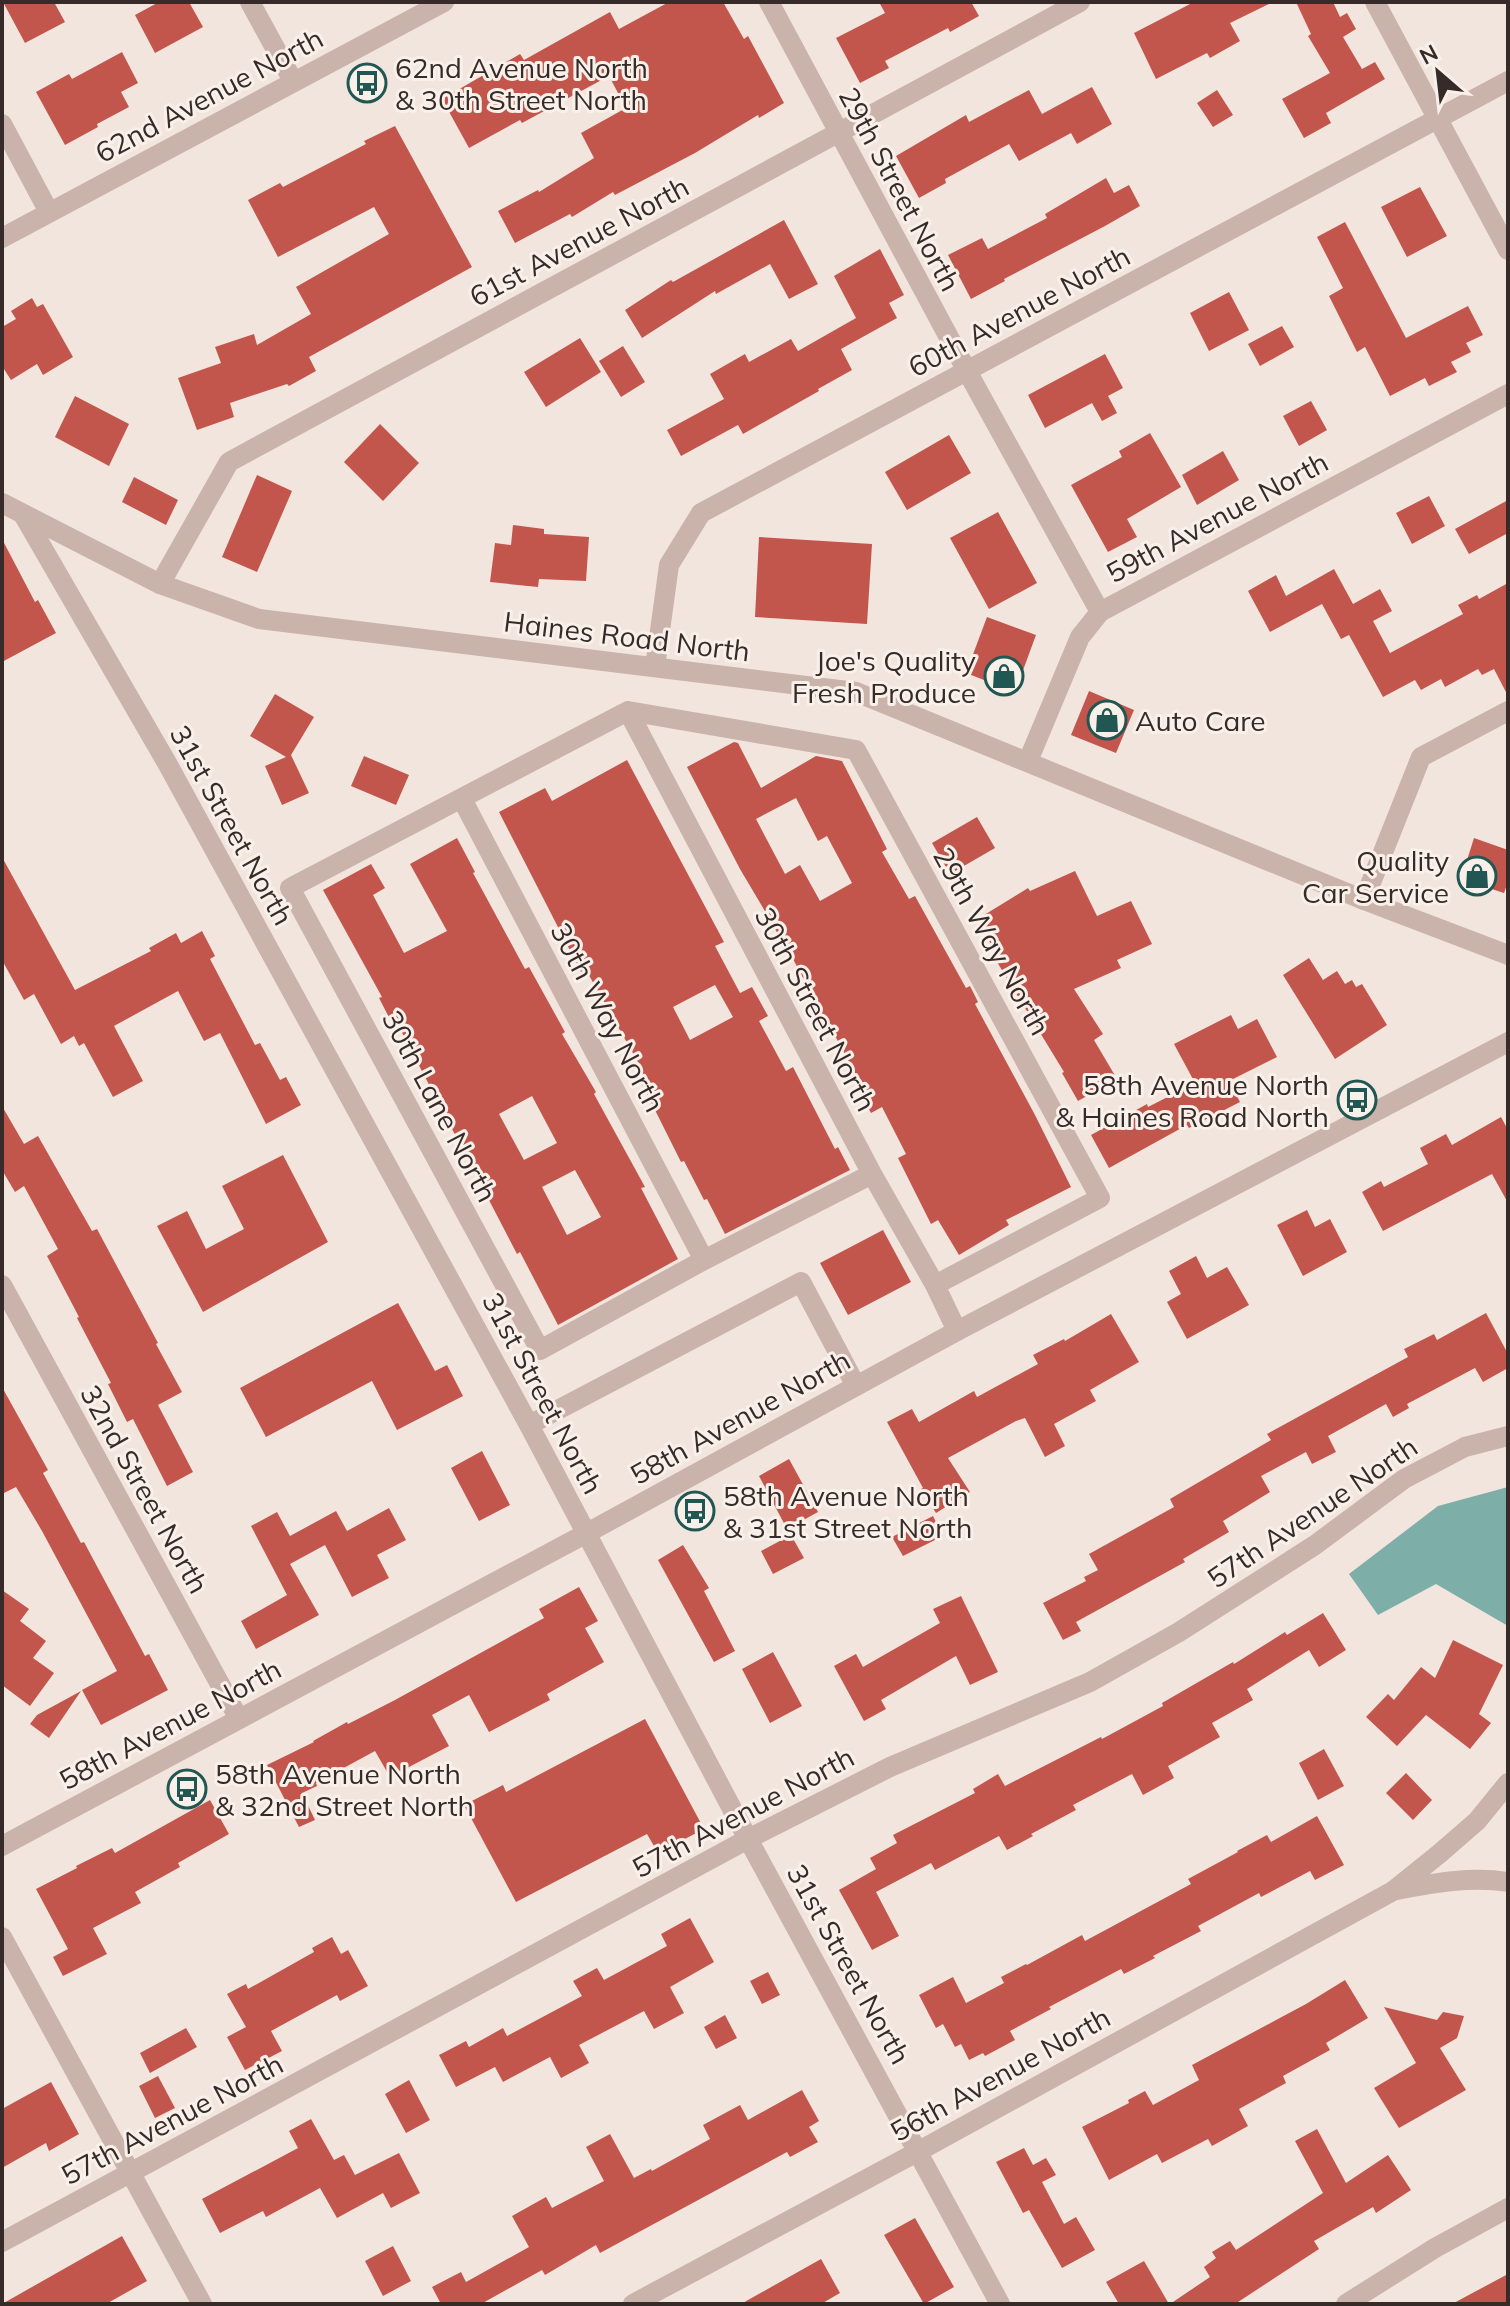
<svg xmlns="http://www.w3.org/2000/svg" width="1510" height="2306" font-family="Mulish,sans-serif">
  <style>
    .water { fill: #7daea8 }
    .building { fill: #c2564c; fill-rule: evenodd }
    .lines { fill: none; stroke-linecap: round; stroke-linejoin: round }
    .minor { stroke: #c9b3aa; stroke-width: 20 }
    .tertiary { stroke: #c9b3aa; stroke-width: 20 }
    .labels { text-anchor: middle; dominant-baseline: central; stroke-width: 6; stroke-linejoin: round; paint-order: stroke }
    .poi-label { font-size: 28px; fill: #372b29; stroke: #f9f0ea; text-anchor: start }
    .street-label { font-size: 28px; fill: #372b29; stroke: #f9f0ea }
  </style>
  <rect width="100%" height="100%" fill="#f2e5de"/>
  <path class="water" d="M1508,1487V1626L1436,1584L1378,1615L1349,1574L1438,1506Z"/>
  <path class="building" d="M3,2H54L65,22L25,43Z
    M159,2H189L203,27L155,53L135,15Z
    M669,2H723L744,39L748,36L784,103L759,118L758,115L695,153L615,195L613,192L572,217L570,214L515,243L498,211L538,190L539,192L594,158L581,133L626,108L609,76L522,123L520,120L469,148L442,99L520,54L524,60L610,12L619,29Z
    M879,2H971L979,16L950,32L948,28L885,61L889,68L860,83L836,38L885,13Z
    M1194,2H1273L1230,23L1240,41L1210,58L1207,53L1156,79L1134,33Z
    M1296,2H1333L1340,17L1347,13L1356,29L1343,37L1362,69L1375,62L1385,79L1326,113L1331,123L1304,138L1282,99L1330,73L1308,36L1311,34Z
    M122,52L138,83L121,92L129,107L97,124L98,127L65,145L36,92L69,74L72,79Z
    M1092,87L1112,124L1077,144L1071,133L1019,161L1009,144L945,179L946,183L919,198L896,156L966,115L969,122L1029,90L1042,114Z
    M1217,90L1233,115L1213,127L1197,103Z
    M395,126L472,267L309,357L316,371L289,386L287,384L230,403L234,417L197,430L178,378L221,363L215,347L254,334L257,345L311,314L296,287L389,234L374,207L278,257L248,200L280,183L283,187L366,144L364,141Z
    M1106,178L1114,193L1129,185L1140,206L1105,226L1004,279L1005,281L971,299L948,255L982,238L988,249L1047,218L1045,214Z
    M1420,187L1447,236L1407,257L1381,207Z
    M784,220L818,284L789,299L770,264L716,294L715,291L642,338L625,310L671,280L673,282Z
    M1345,222L1406,338L1468,306L1483,335L1466,343L1471,352L1451,362L1457,372L1429,386L1425,378L1390,396L1365,347L1357,352L1329,296L1343,288L1317,237Z
    M880,249L904,295L889,303L897,318L841,349L852,370L818,389L819,391L743,434L738,425L681,456L667,430L724,399L710,374L745,354L749,362L791,339L798,351L856,318L834,276Z
    M1229,292L1249,330L1209,351L1190,313Z
    M32,298L37,307L43,304L73,357L43,375L37,364L11,380L2,366V327L16,319L11,311Z
    M1282,326L1294,347L1260,366L1248,344Z
    M580,338L601,372L546,407L524,372Z
    M623,346L645,382L621,397L599,361Z
    M1105,354L1123,388L1108,396L1117,413L1102,421L1092,403L1045,428L1028,395Z
    M75,396L129,424L109,466L55,437Z
    M1311,401L1327,430L1299,446L1283,416Z
    M380,424L419,463L383,501L344,462Z
    M1150,433L1181,487L1127,519L1137,537L1108,552L1071,485L1122,457L1119,451Z
    M949,435L971,473L907,510L885,472Z
    M1223,451L1239,480L1197,505L1182,475Z
    M257,475L292,491L257,572L222,557Z
    M134,477L178,500L166,525L122,502Z
    M1429,496L1445,526L1412,544L1396,513Z
    M1508,500V533L1469,554L1455,529Z
    M998,512L1037,583L989,609L950,538Z
    M513,525L544,529V534L589,537L586,581L539,579L538,587L490,582L495,543L511,545Z
    M759,537L872,544L867,624L755,617Z
    M2,539L35,602L38,600L56,633L2,662Z
    M1334,569L1353,604L1380,589L1392,611L1373,621L1390,653L1463,614L1458,605L1477,595L1479,599L1508,583V696L1494,669L1482,675L1478,669L1445,687L1441,679L1421,690L1415,680L1383,697L1349,635L1341,639L1322,604L1270,632L1248,591L1276,575L1286,596Z
    M987,617L1036,635L1015,692L966,673Z
    M1089,691L1134,710L1116,753L1071,735Z
    M275,694L314,717L291,755L309,793L282,805L265,766L286,757L250,736Z
    M734,742L738,743L761,788L816,756L842,761L887,849L882,852L909,899L915,896L966,988L970,986L978,1002L975,1004L1035,1115L1071,1187L1006,1220L1009,1225L959,1255L938,1220L931,1224L898,1158L906,1154L882,1107L871,1113L862,1096L866,1094L833,1032H831L792,957L790,958L772,923L740,869L687,767ZM796,798L818,841L827,836L852,883L820,901L800,865L785,874L756,819Z
    M364,756L409,775L396,805L351,786Z
    M627,760L724,942L715,946L740,993L752,987L768,1016L759,1021L786,1071L793,1067L835,1149L838,1147L850,1170L725,1234L707,1199L704,1200L684,1161L681,1162L637,1074L643,1071L586,970L581,972L499,812L545,788L552,801ZM715,985L733,1017L690,1040L673,1007Z
    M977,817L995,848L950,874L932,843Z
    M457,838L475,872L473,873L525,969L529,967L565,1032L562,1034L596,1092L594,1094L645,1187L641,1188L678,1259L558,1325L520,1252L517,1254L398,1025L394,1027L379,998L382,997L323,890L371,864L385,888L373,895L404,953L447,931L410,864ZM532,1096L557,1143L524,1160L499,1114ZM575,1170L601,1217L567,1235L542,1187Z
    M1474,838L1508,850V882L1504,893L1461,879Z
    M2,857L75,990L151,951L149,948L176,933L181,943L202,931L215,956L210,959L255,1045L260,1043L280,1080L286,1077L301,1105L266,1124L220,1033L204,1041L178,991L114,1026L143,1081L113,1097L84,1043L79,1046L74,1036L61,1044L34,994L24,1000L2,960Z
    M1075,871L1097,916L1131,901L1152,944L1117,960L1121,968L1074,989L1103,1034L1094,1040L1117,1079L1078,1101L1062,1073L1064,1072L994,957L998,955L976,920L1028,888L1030,891Z
    M1309,958L1323,980L1337,971L1345,984L1352,980L1356,987L1362,984L1387,1025L1335,1059L1283,975Z
    M1231,1015L1238,1029L1257,1019L1277,1057L1229,1081L1240,1102L1189,1128L1187,1125L1109,1168L1091,1135L1147,1104L1148,1107L1195,1083L1174,1044Z
    M2,1106L24,1144L38,1136L92,1231L97,1229L158,1343L156,1344L182,1392L158,1405L193,1472L167,1486L133,1419L127,1422L108,1384L111,1383L77,1318L79,1317L47,1256L58,1249L24,1186L15,1192L2,1170Z
    M1501,1117L1508,1130V1203L1492,1174L1383,1231L1362,1192L1381,1181L1384,1187L1428,1164L1420,1148L1446,1134L1452,1145Z
    M283,1155L328,1242L203,1312L157,1226L187,1211L206,1249L244,1229L222,1186Z
    M1307,1210L1315,1227L1330,1219L1347,1252L1303,1276L1277,1225Z
    M883,1230L911,1282L848,1315L820,1263Z
    M1196,1256L1207,1278L1227,1267L1249,1305L1187,1339L1167,1302L1181,1294L1169,1271Z
    M398,1303L435,1371L447,1365L463,1396L397,1430L372,1381L266,1437L240,1388Z
    M1486,1313L1508,1354V1368L1483,1382L1475,1368L1407,1404L1409,1408L1393,1417L1386,1404L1328,1436L1336,1452L1312,1464L1306,1452L1261,1476L1270,1492L1223,1521L1229,1532L1183,1559L1185,1562L1076,1622L1081,1631L1063,1640L1043,1603L1086,1581L1084,1577L1098,1570L1089,1554L1174,1507L1170,1499L1271,1440L1267,1434L1408,1357L1404,1349L1434,1334L1437,1340Z
    M1111,1314L1139,1362L1090,1390L1096,1401L1054,1424L1065,1446L1045,1457L1025,1418L1016,1421L948,1458L970,1492L936,1513L921,1489L923,1488L887,1422L912,1409L919,1422L974,1391L977,1397L1038,1364L1033,1355L1064,1339L1065,1341Z
    M2,1387L48,1470L43,1473L81,1543L84,1542L145,1656L149,1654L168,1690L101,1725L82,1690L117,1671L42,1531L16,1487L2,1494Z
    M482,1451L510,1505L479,1521L451,1468Z
    M789,1459L818,1512L787,1529L759,1476Z
    M389,1508L406,1540L377,1555L389,1578L352,1597L325,1545L290,1564L319,1615L256,1649L241,1621L287,1595L251,1526L277,1512L290,1536L336,1511L347,1531Z
    M933,1516L943,1536L903,1556L892,1537Z
    M791,1535L804,1558L773,1574L761,1551Z
    M683,1545L709,1588L704,1591L735,1651L714,1662L658,1560Z
    M579,1587L598,1621L585,1628L604,1662L547,1694L550,1700L489,1732L469,1695L432,1715L449,1746L390,1777L375,1751L316,1783L317,1786L302,1793L315,1820L299,1827L267,1765L314,1742L313,1741L347,1722L348,1724L395,1700L544,1618L539,1609Z
    M2,1590L29,1609L20,1621L46,1641L33,1658L54,1673L30,1706L2,1685Z
    M961,1596L998,1672L970,1685L956,1656L881,1700L886,1709L864,1721L834,1666L856,1654L863,1667L940,1623L933,1609Z
    M1323,1613L1346,1650L1319,1667L1309,1650L1247,1689L1253,1700L1212,1723L1220,1737L1168,1766L1174,1778L1143,1795L1132,1774L1073,1805L1076,1810L1031,1834L1033,1836L1007,1850L999,1836L935,1870L931,1863L876,1892L899,1936L872,1950L839,1890L876,1869L870,1858L897,1843L893,1835L975,1793L973,1789L998,1774L1005,1786L1101,1737L1102,1739L1163,1706L1162,1703L1233,1662L1234,1664L1285,1632L1287,1635Z
    M1453,1640L1503,1665L1479,1714L1491,1723L1470,1749L1426,1715L1397,1746L1366,1717L1388,1694L1394,1700L1421,1667L1435,1678Z
    M773,1652L802,1706L770,1723L742,1669Z
    M81,1691L49,1738L30,1724L37,1715Z
    M645,1719L704,1829L658,1853L647,1834L516,1902L464,1805L503,1785L506,1792Z
    M1324,1749L1344,1786L1318,1800L1299,1763Z
    M1406,1773L1432,1800L1413,1820L1386,1793Z
    M210,1800L229,1834L178,1863L180,1867L135,1892L141,1903L93,1928L107,1954L63,1976L53,1957L68,1949L36,1889L77,1868L76,1866L112,1848L115,1853Z
    M1317,1816L1344,1865L1315,1880L1310,1871L1261,1897L1259,1893L1198,1926L1201,1931L1153,1956L1155,1958L1124,1974L1121,1969L1049,2007L1051,2009L1010,2031L1015,2040L985,2056L983,2053L969,2060L961,2044L955,2047L943,2024L936,2028L919,1995L953,1977L966,2003L1004,1983L1001,1977L1026,1964L1027,1965L1082,1935L1085,1941L1191,1884L1188,1879L1238,1852L1237,1851L1267,1835L1271,1842Z
    M690,1918L714,1962L670,1987L684,2013L654,2029L644,2011L579,2045L589,2063L561,2078L550,2057L503,2082L495,2067L456,2087L439,2055L466,2041L469,2047L503,2028L507,2036L582,1996L573,1981L597,1968L604,1980L667,1946L661,1934Z
    M332,1937L341,1954L348,1950L368,1986L340,2001L337,1995L271,2031L282,2051L245,2070L227,2037L246,2027L227,1994L246,1984L248,1989L314,1952L312,1948Z
    M768,1972L780,1995L762,2004L750,1981Z
    M1345,1980L1368,2018L1326,2043L1330,2050L1283,2076L1286,2083L1239,2109L1248,2126L1212,2146L1208,2139L1162,2163L1157,2154L1109,2180L1082,2127L1129,2103L1128,2100L1145,2091L1153,2105L1199,2080L1192,2065L1306,2004Z
    M1384,2007L1437,2020L1443,2012L1464,2016L1457,2038L1440,2048L1466,2090L1399,2128L1374,2088L1416,2063Z
    M725,2015L737,2038L716,2049L704,2027Z
    M186,2028L197,2047L150,2073L140,2053Z
    M158,2076L175,2108L155,2118L139,2086Z
    M409,2080L430,2120L406,2133L385,2094Z
    M51,2082L79,2134L49,2151L46,2143L2,2168V2109Z
    M802,2090L819,2121L809,2127L818,2142L790,2157L787,2152L600,2253L596,2245L545,2275L542,2270L481,2304H441L432,2287L461,2272L466,2282L529,2247L512,2216L546,2197L552,2208L604,2181L586,2147L610,2134L634,2178L651,2169L652,2171L710,2139L703,2125L740,2105L748,2120Z
    M311,2119L334,2160L344,2155L355,2175L399,2153L420,2193L391,2208L383,2193L337,2218L320,2188L266,2217L263,2211L220,2233L202,2199L298,2148L289,2131Z
    M1317,2129L1346,2183L1388,2155L1411,2190L1376,2213L1373,2207L1314,2241L1319,2249L1235,2304H1170L1210,2277L1204,2267L1216,2258L1212,2252L1230,2241L1236,2250L1323,2193L1295,2141Z
    M1024,2148L1033,2165L1046,2158L1056,2175L1042,2182L1064,2224L1076,2217L1095,2250L1062,2268L1029,2210L1023,2213L996,2162Z
    M915,2218L954,2287L924,2304L884,2235Z
    M122,2236L147,2281L106,2304H2Z
    M393,2246L411,2281L383,2296L365,2261Z
    M821,2259L840,2293L821,2304H741Z
    M1144,2261L1169,2304H1119L1106,2282Z
    M1508,2274V2304H1452Z"/>
  <g class="lines">
    <path class="minor" d="M250,2L293,81
      M769,2L967,371L1100,612
      M2,124L49,212
      M24,516L167,763L529,1425L748,1839L1000,2304
      M160,584L229,462L1080,2
      M655,667L669,565L701,513L1508,81
      M628,711L290,888L540,1350L704,1260L872,1174
      M628,711L856,750L1100,1198L935,1285
      M628,711L872,1174L935,1285L957,1331
      M1028,761L1080,637L1100,612L1508,394
      M462,799L704,1260
      M1364,900L1421,757L1508,711
      M2,1285L239,1719
      M529,1425L801,1282L856,1386
      M1397,1890C1434,1883 1471,1876 1508,1882
      M2,1937L202,2304
      M2,2242L748,1839L890,1767L1090,1682L1179,1632L1315,1545L1404,1479L1465,1447L1508,1436
      M633,2304L919,2151L1393,1891L1439,1854L1477,1821L1508,1783
      M1346,2304L1435,2248L1508,2208"/>
    <path class="tertiary" d="M1375,2L1508,250
      M2,238L444,2
      M2,503L160,584L259,619L856,692L1364,900L1508,955
      M2,1846L587,1533L957,1331L1508,1042"/>
  </g>
  <defs>
    <symbol id="bus-ring" viewBox="-11 -11 22 22"><circle r="9.5" fill="#f9f0ea" stroke="#205752" stroke-width="1.5"/><path d="M-5-6H5V4H4V6H2V4H-2V6H-4V4H-5ZM-3.5-4V0h7V-4ZM-3.5 1.2v1.5H-2V1.2ZM2 1.2v1.5H3.5V1.2Z" fill="#205752"/></symbol>
    <symbol id="shop-ring" viewBox="-11 -11 22 22"><circle r="9.5" fill="#f9f0ea" stroke="#205752" stroke-width="1.5"/><path d="M-5-2.5h2.3a2.7 3.5 0 0 1 5.4 0H5L5.5 6h-11ZM-1.5-2.5h3a1.5 2.3 0 0 0-3 0Z" fill="#205752"/></symbol>
  </defs>
  <g fill-rule="evenodd">
    <use href="#bus-ring" x="345" y="61" width="44" height="44"/>
    <use href="#shop-ring" x="982" y="654" width="44" height="44"/>
    <use href="#shop-ring" x="1085" y="698" width="44" height="44"/>
    <use href="#shop-ring" x="1455" y="854" width="44" height="44"/>
    <use href="#bus-ring" x="1335" y="1078" width="44" height="44"/>
    <use href="#bus-ring" x="673" y="1489" width="44" height="44"/>
    <use href="#bus-ring" x="165" y="1767" width="44" height="44"/>
  </g>
  <g class="labels">
    <g class="poi-label">
      <text x="395" y="67">62nd Avenue North<tspan x="395" dy="32">&amp; 30th Street North</tspan></text>
      <text x="976" y="660" text-anchor="end">Joe's Quality<tspan x="976" dy="32">Fresh Produce</tspan></text>
      <text x="1135" y="720">Auto Care</text>
      <text x="1449" y="860" text-anchor="end">Quality<tspan x="1449" dy="32">Car Service</tspan></text>
      <text x="1329" y="1084" text-anchor="end">58th Avenue North<tspan x="1329" dy="32">&amp; Haines Road North</tspan></text>
      <text x="723" y="1495">58th Avenue North<tspan x="723" dy="32">&amp; 31st Street North</tspan></text>
      <text x="215" y="1773">58th Avenue North<tspan x="215" dy="32">&amp; 32nd Street North</tspan></text>
    </g>
    <g class="street-label">
      <text transform="translate(209 95) rotate(-28)">62nd Avenue North</text>
      <text transform="translate(900 189) rotate(62)">29th Street North</text>
      <text transform="translate(579 241) rotate(-28)">61st Avenue North</text>
      <text transform="translate(1019 311) rotate(-28)">60th Avenue North</text>
      <text transform="translate(1217 517) rotate(-28)">59th Avenue North</text>
      <text transform="translate(627 636) rotate(7)">Haines Road North</text>
      <text transform="translate(232 825) rotate(61)">31st Street North</text>
      <text transform="translate(992 941) rotate(61)">29th Way North</text>
      <text transform="translate(816 1009) rotate(62)">30th Street North</text>
      <text transform="translate(608 1017) rotate(62)">30th Way North</text>
      <text transform="translate(440 1106) rotate(62)">30th Lane North</text>
      <text transform="translate(543 1393) rotate(62)">31st Street North</text>
      <text transform="translate(740 1417) rotate(-29)">58th Avenue North</text>
      <text transform="translate(145 1489) rotate(61)">32nd Street North</text>
      <text transform="translate(1312 1512) rotate(-34)">57th Avenue North</text>
      <text transform="translate(170 1724) rotate(-28)">58th Avenue North</text>
      <text transform="translate(743 1812) rotate(-28)">57th Avenue North</text>
      <text transform="translate(849 1964) rotate(61)">31st Street North</text>
      <text transform="translate(1000 2074) rotate(-29)">56th Avenue North</text>
      <text transform="translate(172 2119) rotate(-28)">57th Avenue North</text>
    </g>
  </g>
  <rect width="1510" height="2306" fill="none" stroke="#372b29" stroke-width="8"/>
  <g transform="translate(1438 72) rotate(332)" stroke="#f9f0ea" stroke-width="6" paint-order="stroke">
  <path d="M0-6L14 30L0 20L-14 30Z" fill="#372b29"/>
  <text y="-12" font-size="22" font-weight="bold" text-anchor="middle" fill="#372b29">N</text>
  </g>
</svg>
